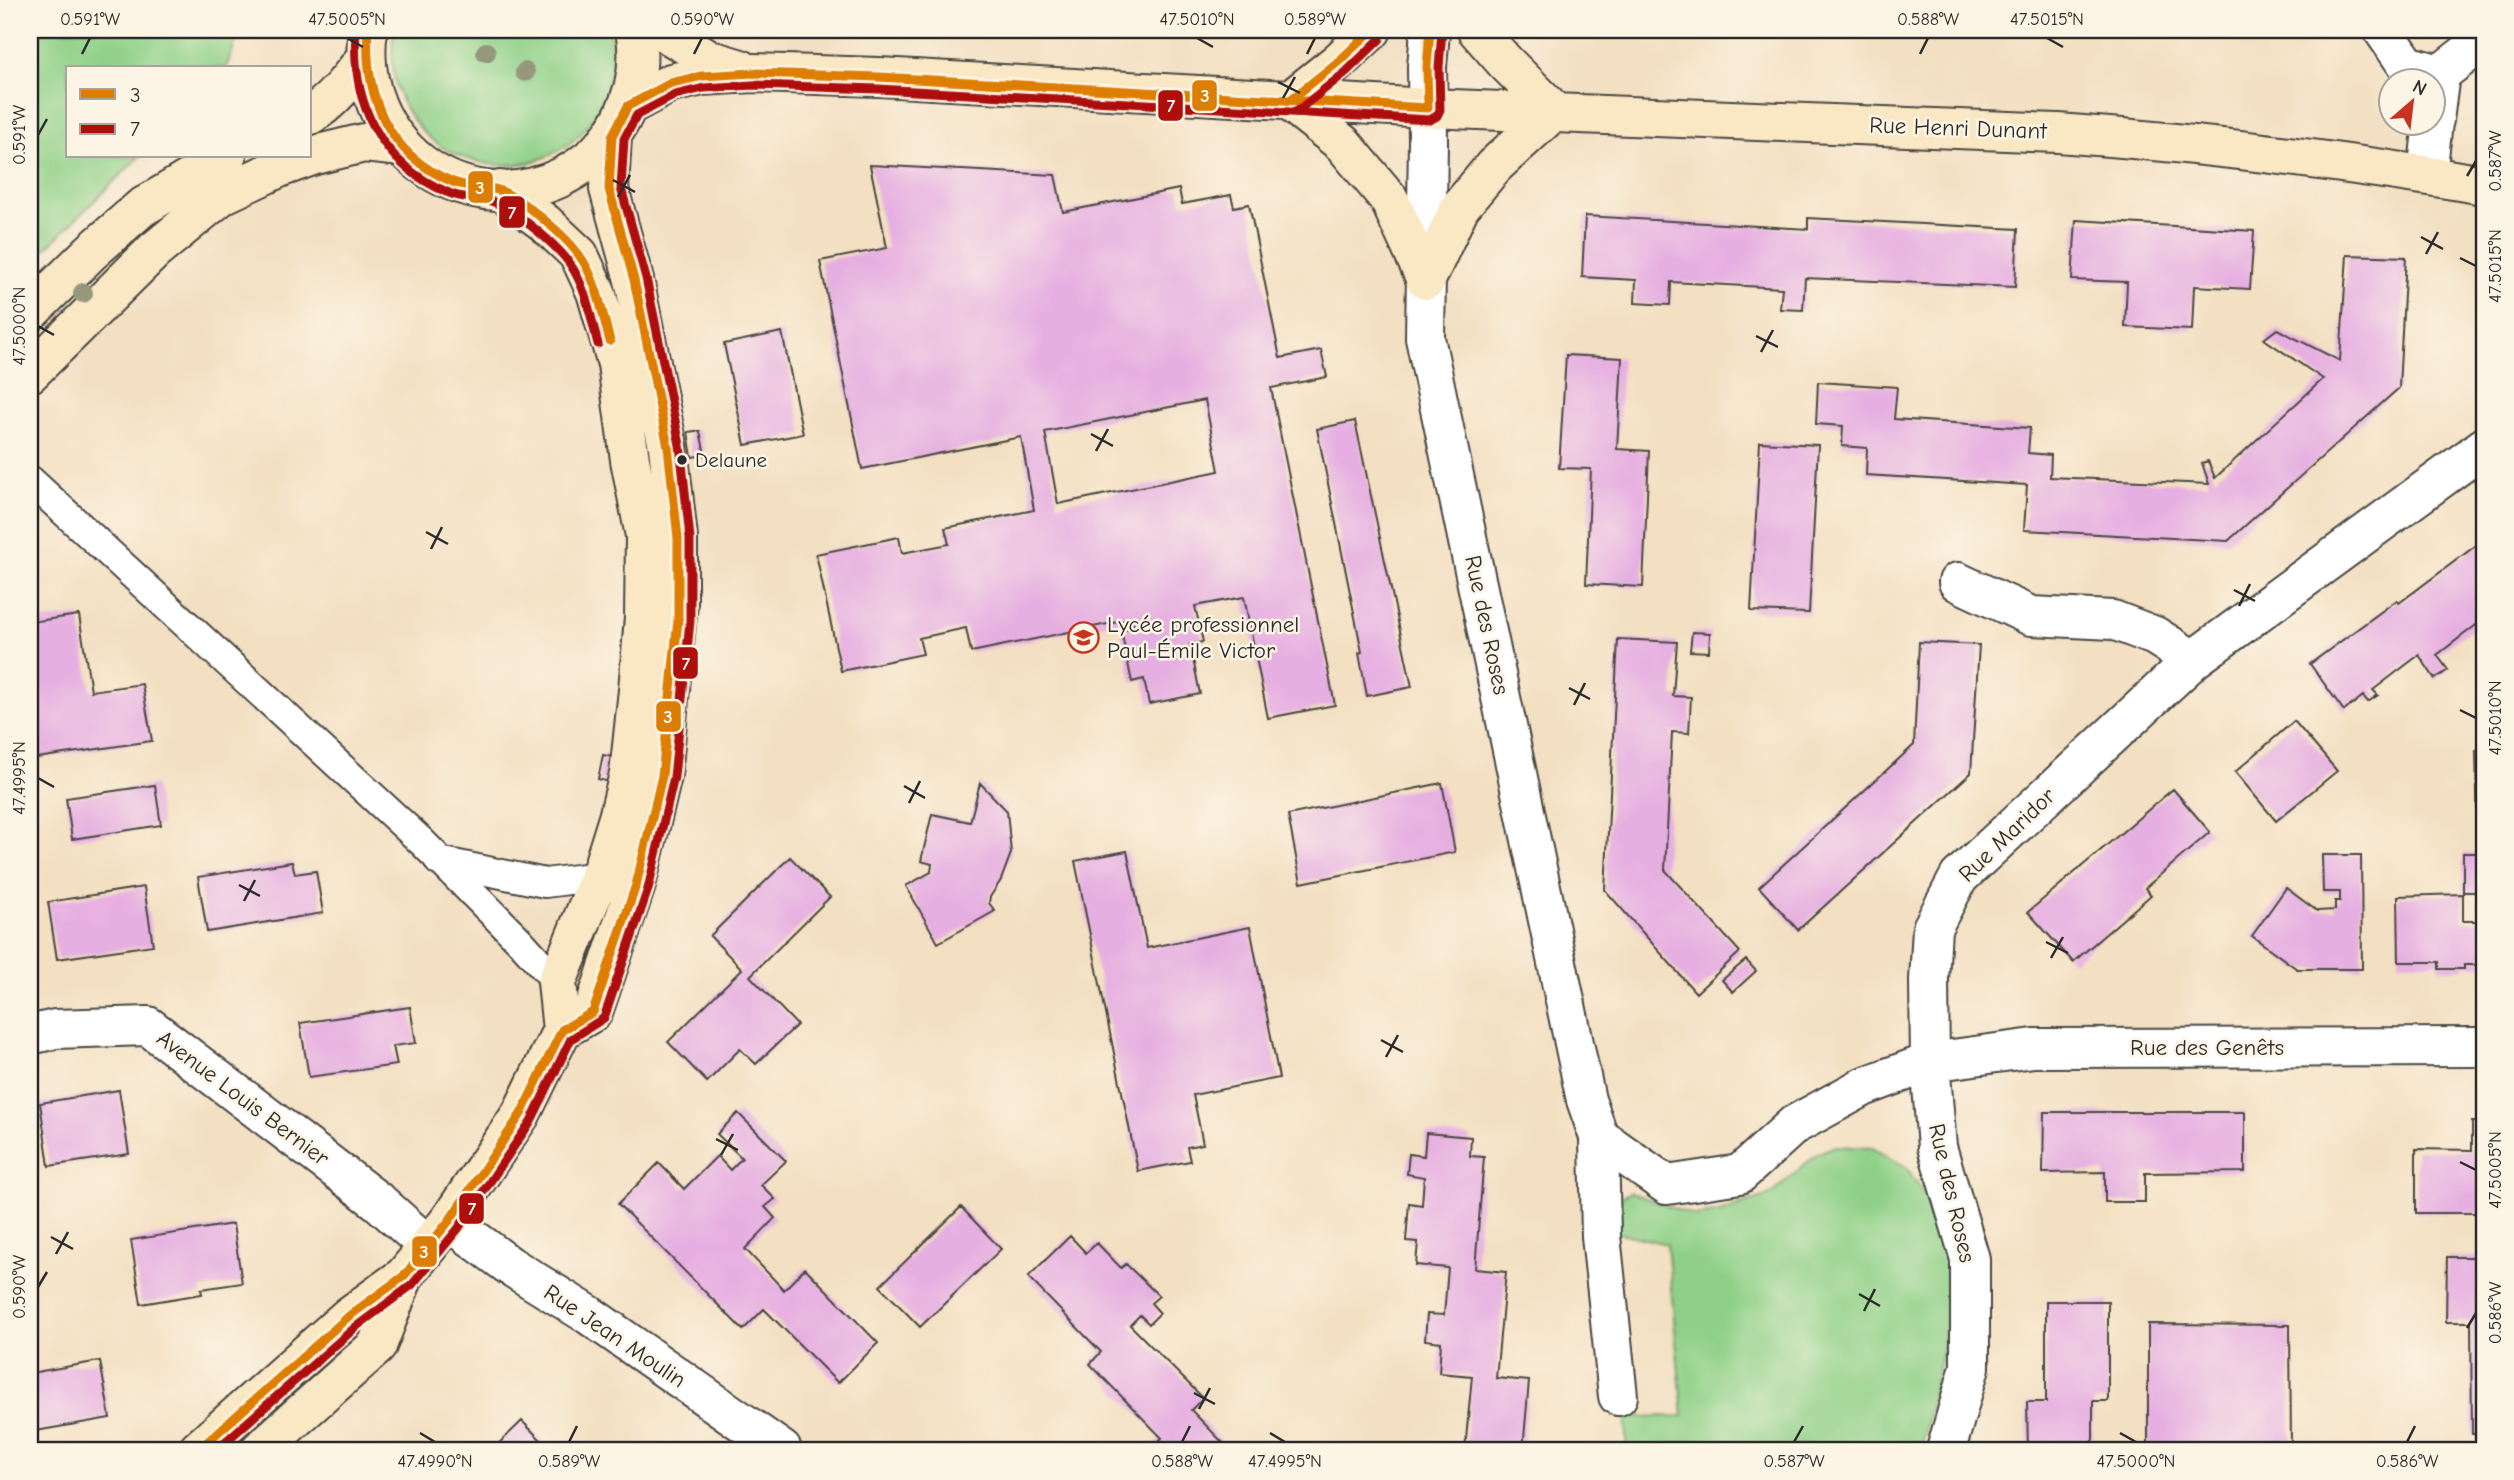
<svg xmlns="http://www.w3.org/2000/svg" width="2514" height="1480" font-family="'Comic Neue',sans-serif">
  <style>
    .green { fill: #8ed087; stroke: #5c7e59; stroke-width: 2 }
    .building { fill: #e6afe1; fill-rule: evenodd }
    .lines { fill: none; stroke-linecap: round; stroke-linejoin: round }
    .lane-casing { stroke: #494642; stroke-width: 32 }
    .street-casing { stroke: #494642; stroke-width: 42 }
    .secondary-casing { stroke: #494642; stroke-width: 42 }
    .lane { stroke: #fff; stroke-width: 28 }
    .street { stroke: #fff; stroke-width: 38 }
    .secondary { stroke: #fae7c3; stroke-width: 38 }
    .bus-1-casing { stroke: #fcf5e5; stroke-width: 14 }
    .bus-2-casing { stroke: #fcf5e5; stroke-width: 14 }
    .bus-1 { stroke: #dd7e04; stroke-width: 9 }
    .bus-2 { stroke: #ae0f0a; stroke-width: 9 }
    .tree { fill: #96987e }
    .ticks { fill: none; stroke: #2b2b2b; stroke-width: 2.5 }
    .bus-dot { fill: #2b2b2b; stroke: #fcf5e5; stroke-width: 2.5 }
    .labels { text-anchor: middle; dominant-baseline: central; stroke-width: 5; stroke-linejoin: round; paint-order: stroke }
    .bus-label { font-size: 21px; fill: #2b2b2b; stroke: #fcf5e5; text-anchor: start }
    .street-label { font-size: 23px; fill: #2b2b2b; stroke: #fcf5e5 }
    .poi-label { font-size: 23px; fill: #2b2b2b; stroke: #fcf5e5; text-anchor: start }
    .line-badge { stroke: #fcf5e5; stroke-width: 2.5 }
    .badge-label { font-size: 19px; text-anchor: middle; font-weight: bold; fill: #fff }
    .neatline { fill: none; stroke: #2b2b2b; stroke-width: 2.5 }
    .ticks-label { font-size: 18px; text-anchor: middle; fill: #2b2b2b }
  </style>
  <rect width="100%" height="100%" fill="#fcf5e5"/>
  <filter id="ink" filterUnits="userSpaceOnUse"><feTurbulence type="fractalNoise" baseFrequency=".0143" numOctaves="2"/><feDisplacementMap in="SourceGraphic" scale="14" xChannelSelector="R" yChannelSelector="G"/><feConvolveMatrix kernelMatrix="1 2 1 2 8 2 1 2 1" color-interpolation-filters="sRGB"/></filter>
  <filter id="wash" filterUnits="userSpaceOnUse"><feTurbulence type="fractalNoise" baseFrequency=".00686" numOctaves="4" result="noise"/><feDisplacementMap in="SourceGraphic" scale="28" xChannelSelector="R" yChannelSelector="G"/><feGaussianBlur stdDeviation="1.57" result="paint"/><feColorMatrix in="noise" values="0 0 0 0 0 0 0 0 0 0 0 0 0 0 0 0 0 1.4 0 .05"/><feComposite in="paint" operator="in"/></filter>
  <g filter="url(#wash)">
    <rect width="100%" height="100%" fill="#f3dfc1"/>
    <path class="green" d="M30,30H240L226,68H68V156H140L30,264Z
      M394,30H609C615,50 612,73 605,93C561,216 371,172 394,30Z
      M1835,1146L1872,1148L1906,1167L1927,1198L1949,1260L1946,1332L1923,1441L1918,1450H1626V1417L1683,1416L1667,1244L1616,1232L1617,1200L1630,1192L1694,1216L1716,1213L1770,1195L1818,1153Z"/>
    <g id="blocks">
      <path class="building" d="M870,165L1055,175L1063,212L1179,189L1182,204L1231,195L1234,207L1249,204L1280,358L1321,350L1327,377L1271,388L1335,705L1268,718L1244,597L1195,606L1203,642L1190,644L1200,694L1149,704L1144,679L1132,682L1121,631L1134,628L1132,619L971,652L966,628L919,638L923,654L841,671L816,554L899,537L902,553L949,544L945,528L1034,510L1021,437L862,469L820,261L887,248ZM1205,400L1219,471L1058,504L1045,432Z
        M1585,216L1808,229V218L2018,229L2015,287L1805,278L1803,310L1780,309L1782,288L1671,282L1670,305L1635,303L1636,280L1582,277Z
        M2076,220L2254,231L2250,289L2194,286L2192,330L2125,327L2127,282L2072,280Z
        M2347,255L2406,257L2399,388L2228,541L2024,530L2027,485L1866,475L1867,448L1842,446L1843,426L1816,424L1818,382L1897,387L1894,419L2030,428L2028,453L2051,455L2050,477L2209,484L2202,463L2208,461L2215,478L2323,379L2264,339L2277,329L2340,361Z
        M782,332L803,434L745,445L724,344Z
        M1566,355L1622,358L1617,449L1649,451L1643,587L1586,584L1591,469L1559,468Z
        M1355,421L1412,687L1367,696L1359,653L1362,652L1317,429Z
        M695,431H700L705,455L692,457L688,432Z
        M1760,442L1818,445L1809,613L1751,611Z
        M2478,544L2484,552V619L2437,655L2448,670L2435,679L2419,655L2373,690L2378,695L2368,702L2363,696L2344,711L2310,664L2397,600L2399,603Z
        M79,615L91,691L142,684L152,741L30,759V622Z
        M1692,632L1710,633L1709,652L1690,651Z
        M1618,639L1677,642L1673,696L1691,697L1689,733L1672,732L1665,870L1740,952L1696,993L1605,890Z
        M1919,642L1979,645L1971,773L1798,930L1759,887L1914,745Z
        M2294,721L2337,771L2276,821L2235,772Z
        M2476,750H2484V838H2478Z
        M603,755L613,757L609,782L598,779Z
        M980,783L1007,811L1011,853L1001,880L990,897L989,903L995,911L938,943L906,886L931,872L932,864L921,861L932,814L970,822Z
        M1442,783L1455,852L1301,883L1288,815Z
        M155,785L161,825L72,839L66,798Z
        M2173,789L2210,832L2145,888L2151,895L2073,962L2028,912Z
        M1127,851L1147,948L1250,927L1279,1078L1193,1095L1203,1144L1187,1147L1190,1161L1138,1171L1075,861Z
        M2463,853H2484V965H2464V969H2439V962H2399L2398,896L2463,894V921H2478V892H2463Z
        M2322,855H2361L2362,969H2297L2252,936L2286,888L2317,911L2335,910V901H2340V892H2323Z
        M790,857L830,897L750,976L797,1025L756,1064L740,1049L707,1082L668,1042L742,969L710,936Z
        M292,862L295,874L316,871L323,913L207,932L198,877Z
        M144,887L153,945L57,959L48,902Z
        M1746,960L1756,971L1733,992L1722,980Z
        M410,1007L416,1043L393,1046L397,1065L309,1077L300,1023Z
        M119,1090L129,1154L49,1166L40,1103Z
        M2044,1112H2245V1172L2145,1173V1202H2105V1172L2043,1173Z
        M738,1113L786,1161L761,1185L775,1199L765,1207L775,1218L745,1249L784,1290L805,1268L878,1343L838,1383L764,1309L743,1330L618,1204L659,1163L684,1189L717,1156L730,1170L742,1158L717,1134Z
        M2472,1122H2484V1213H2416V1149L2472,1150Z
        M1426,1133L1471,1137L1470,1156L1484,1157L1475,1269L1506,1272L1496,1378L1529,1381L1523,1450H1465L1472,1376L1439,1373L1441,1342L1425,1340L1427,1314L1444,1315L1448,1268L1416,1265L1418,1242L1406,1241L1409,1203L1422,1205L1424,1177L1407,1174L1409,1154L1424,1156Z
        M961,1207L1001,1249L920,1327L880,1286Z
        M233,1224L242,1283L201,1289L202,1294L141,1304L131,1240Z
        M1070,1236L1086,1253L1097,1243L1121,1268L1126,1264L1159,1296L1151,1303L1160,1313L1149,1324L1140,1315L1130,1325L1203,1398L1191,1410L1230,1450H1149L1162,1438L1090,1364L1101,1352L1028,1277Z
        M2447,1257H2484V1434H2472L2471,1322H2446Z
        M2046,1301H2108V1401H2093V1450H2028L2027,1402H2046Z
        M2148,1324L2290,1325L2291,1450H2148Z
        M100,1361L110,1418L30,1432V1373Z
        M522,1421L551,1450H492Z"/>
    </g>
  </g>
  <g filter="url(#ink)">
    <use href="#blocks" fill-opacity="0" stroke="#494642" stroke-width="2"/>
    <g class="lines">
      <defs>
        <path id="lane" d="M30,480L422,842L521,942L557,982
          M439,861L545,883L600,876"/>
        <path id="street" d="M1430,30L1427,67L1428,141L1425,338L1586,1100L1599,1137L1601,1236L1618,1396
          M2383,30L2407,65L2440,74L2434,120
          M2440,74L2484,40
          M2427,175L2433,122
          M1958,582L2031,616L2113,620L2155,636L2193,660
          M30,1035L55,1029L148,1026L380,1203L428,1246
          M1599,1137L1667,1185L1740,1174L1794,1125L1863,1087L1930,1062L2034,1048L2484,1047
          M449,1221L510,1266L589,1315L782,1450
          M1946,1450L1970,1367V1259L1937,1147L1930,1062L1929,980L1932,928L1959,877L2193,660L2484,447"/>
        <path id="secondary" d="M368,30C352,139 459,226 562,177C587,164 609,144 622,118C636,90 641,61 635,30
          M661,30L711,60L741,69
          M1477,30L1505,62L1554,111
          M1289,101L1343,144L1389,199L1426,280
          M1289,101L1338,62L1372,30
          M628,106L671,83L702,76L753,73L879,77L1428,108L2058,133C2200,143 2343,161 2484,185
          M310,115C333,102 350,78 366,57
          M1426,280L1460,207L1494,166L1554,111
          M30,312L91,252L141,208L227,156
          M30,373L154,251L222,195L279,168L315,155L364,143L402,147
          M562,1030L593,1012L636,885L662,776L678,603V538L668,447L634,280L609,189L612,136
          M198,1450L349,1316L404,1276L449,1221L521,1114L562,1030L557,982L600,876L618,818L629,774L638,690L644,617L645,536L630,460L617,364L596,292L579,255L545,223L500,190
          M260,1450L377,1346L404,1276"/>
      </defs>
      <use href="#lane" class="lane-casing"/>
      <use href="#street" class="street-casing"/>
      <use href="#secondary" class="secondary-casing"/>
      <use href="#lane" class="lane"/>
      <use href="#street" class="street"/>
      <use href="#secondary" class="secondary"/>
      <defs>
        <path id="bus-1" d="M368,30C364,97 388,155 453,182C468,188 486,185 501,191C524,201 565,235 579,255C597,279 602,313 610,341
          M1289,101L1338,62L1372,30
          M198,1450L349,1316L404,1276L449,1221L521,1114L562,1030L593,1012L636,885L662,776L678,620V538L668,447L634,280L609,189L612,136L628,106L671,83L702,76L753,73L879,77L1428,108L1427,67L1430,30"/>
        <path id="bus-2" d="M356,30C351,102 379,164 449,193C464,200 482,196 496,203C517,212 557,245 570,264C586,287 591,318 598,344
          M1297,111L1346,72L1380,39
          M216,1450L357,1326L412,1285L458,1229L531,1121L571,1039L604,1018L648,889L674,777L690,621V538L680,445L646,278L621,188L624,139L637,115L675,95L704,88L753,85L878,89L1430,120L1437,116L1440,110L1439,67L1442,31"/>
      </defs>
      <use href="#bus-1" class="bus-1-casing"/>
      <use href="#bus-2" class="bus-2-casing"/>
      <use href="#bus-1" class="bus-1"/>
      <use href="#bus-2" class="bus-2"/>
    </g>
    <g class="tree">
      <circle cx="486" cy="52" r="10"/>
      <circle cx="525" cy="72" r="10"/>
      <circle cx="83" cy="293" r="10"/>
    </g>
  </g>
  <path class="ticks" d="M347,38L363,47M1197,38L1213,47M2047,38L2063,47M82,54L90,38M694,54L702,38M1307,54L1315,38M1920,54L1928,38M1278,82L1300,93M1283,98L1295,77M38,135L47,119M2467,176L2476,161M613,180L635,192M618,197L630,175M2421,237L2443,249M2426,254L2438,232M2460,258L2476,266M38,326L54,335M1756,336L1778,347M1761,352L1773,330M1091,434L1113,446M1096,451L1108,429M426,532L448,544M431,549L442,527M2234,590L2255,601M2239,606L2250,584M1569,688L1590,699M1574,705L1585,683M2460,710L2476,718M38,778L54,787M904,786L925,798M909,803L920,781M239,885L260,896M244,901L255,880M2046,942L2068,953M2051,958L2063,937M1381,1040L1403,1052M1386,1057L1398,1035M716,1139L738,1150M721,1155L733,1134M2460,1162L2476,1170M51,1237L73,1249M56,1254L68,1232M38,1287L47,1272M1859,1294L1880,1306M1864,1311L1875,1289M2467,1328L2476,1313M1194,1393L1215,1404M1199,1409L1210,1388M420,1433L435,1442M1270,1433L1285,1442M2120,1433L2136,1442M569,1442L577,1426M1182,1442L1190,1426M1794,1442L1803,1426M2407,1442L2415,1426"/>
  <defs>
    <symbol id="school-ring" viewBox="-11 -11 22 22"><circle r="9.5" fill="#fcf5e5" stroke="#c8321e" stroke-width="1.5"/><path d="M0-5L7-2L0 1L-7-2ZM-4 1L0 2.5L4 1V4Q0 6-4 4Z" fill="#c8321e"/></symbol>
  </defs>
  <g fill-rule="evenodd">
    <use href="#school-ring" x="1066" y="620" width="35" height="35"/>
  </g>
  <circle class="bus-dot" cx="682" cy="460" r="6"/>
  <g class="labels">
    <g class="bus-label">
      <text x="695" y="460">Delaune</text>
    </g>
    <g class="street-label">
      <text transform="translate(1958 128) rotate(2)">Rue Henri Dunant</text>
      <text transform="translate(1487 625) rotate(78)">Rue des Roses</text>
      <text transform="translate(2007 835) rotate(-44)">Rue Maridor</text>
      <text x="2207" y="1047">Rue des Genêts</text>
      <text transform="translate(243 1098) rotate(37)">Avenue Louis Bernier</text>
      <text transform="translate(1952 1193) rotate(77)">Rue des Roses</text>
      <text transform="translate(615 1336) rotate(34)">Rue Jean Moulin</text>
    </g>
    <g class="poi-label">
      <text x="1107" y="624">Lycée professionnel<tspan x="1107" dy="26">Paul-Émile Victor</tspan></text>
    </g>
  </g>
  <g class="line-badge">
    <rect x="1191" y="79" width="27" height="33" rx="7" fill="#dd7e04"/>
    <rect x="1157" y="89" width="27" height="33" rx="7" fill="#ae0f0a"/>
    <rect x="467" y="170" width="27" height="34" rx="7" fill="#dd7e04"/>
    <rect x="498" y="195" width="28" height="34" rx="7" fill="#ae0f0a"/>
    <rect x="672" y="646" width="27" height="34" rx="7" fill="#ae0f0a"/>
    <rect x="655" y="700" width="27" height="33" rx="7" fill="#dd7e04"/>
    <rect x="458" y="1192" width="27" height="33" rx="7" fill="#ae0f0a"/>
    <rect x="411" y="1235" width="27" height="33" rx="7" fill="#dd7e04"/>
  </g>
  <g class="badge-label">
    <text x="1205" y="102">3</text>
    <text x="1171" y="112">7</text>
    <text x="480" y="194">3</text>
    <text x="512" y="219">7</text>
    <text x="686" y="670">7</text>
    <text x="668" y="723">3</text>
    <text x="472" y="1215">7</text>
    <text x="424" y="1258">3</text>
  </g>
  <rect width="2514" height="1480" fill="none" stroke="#fcf5e5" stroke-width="77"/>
  <rect x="66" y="66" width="245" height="91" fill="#fcf5e5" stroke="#a8a49b" stroke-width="2"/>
  <rect x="80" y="89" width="35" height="10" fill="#dd7e04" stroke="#a8a49b" stroke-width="2"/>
  <text x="130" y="102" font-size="21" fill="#2b2b2b">3</text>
  <rect x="80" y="124" width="35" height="10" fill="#ae0f0a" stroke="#a8a49b" stroke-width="2"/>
  <text x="130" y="136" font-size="21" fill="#2b2b2b">7</text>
  <g transform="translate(2412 102) rotate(28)"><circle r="33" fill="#fcf5e5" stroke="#a8a49b" stroke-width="2"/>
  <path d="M0-5L12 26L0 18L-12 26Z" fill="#c8321e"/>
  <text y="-10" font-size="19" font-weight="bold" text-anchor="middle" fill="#2b2b2b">N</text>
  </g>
  <rect x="38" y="38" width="2438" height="1404" class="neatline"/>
  <g class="ticks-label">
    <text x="90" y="25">0.591°W</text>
    <text x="347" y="25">47.5005°N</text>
    <text x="702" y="25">0.590°W</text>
    <text x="1197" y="25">47.5010°N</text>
    <text x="1315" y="25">0.589°W</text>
    <text x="1928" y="25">0.588°W</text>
    <text x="2047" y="25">47.5015°N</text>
    <text transform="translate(19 135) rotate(-90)" y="6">0.591°W</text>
    <text transform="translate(2495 161) rotate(-90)" y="6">0.587°W</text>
    <text transform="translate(2495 266) rotate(-90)" y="6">47.5015°N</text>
    <text transform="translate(19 326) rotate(-90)" y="6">47.5000°N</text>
    <text transform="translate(2495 718) rotate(-90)" y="6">47.5010°N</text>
    <text transform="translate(19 778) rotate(-90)" y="6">47.4995°N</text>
    <text transform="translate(2495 1170) rotate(-90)" y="6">47.5005°N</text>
    <text transform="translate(19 1287) rotate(-90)" y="6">0.590°W</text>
    <text transform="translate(2495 1313) rotate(-90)" y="6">0.586°W</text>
    <text x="435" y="1467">47.4990°N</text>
    <text x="569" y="1467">0.589°W</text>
    <text x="1182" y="1467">0.588°W</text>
    <text x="1285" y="1467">47.4995°N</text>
    <text x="1794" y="1467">0.587°W</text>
    <text x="2136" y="1467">47.5000°N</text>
    <text x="2407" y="1467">0.586°W</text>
  </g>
</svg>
